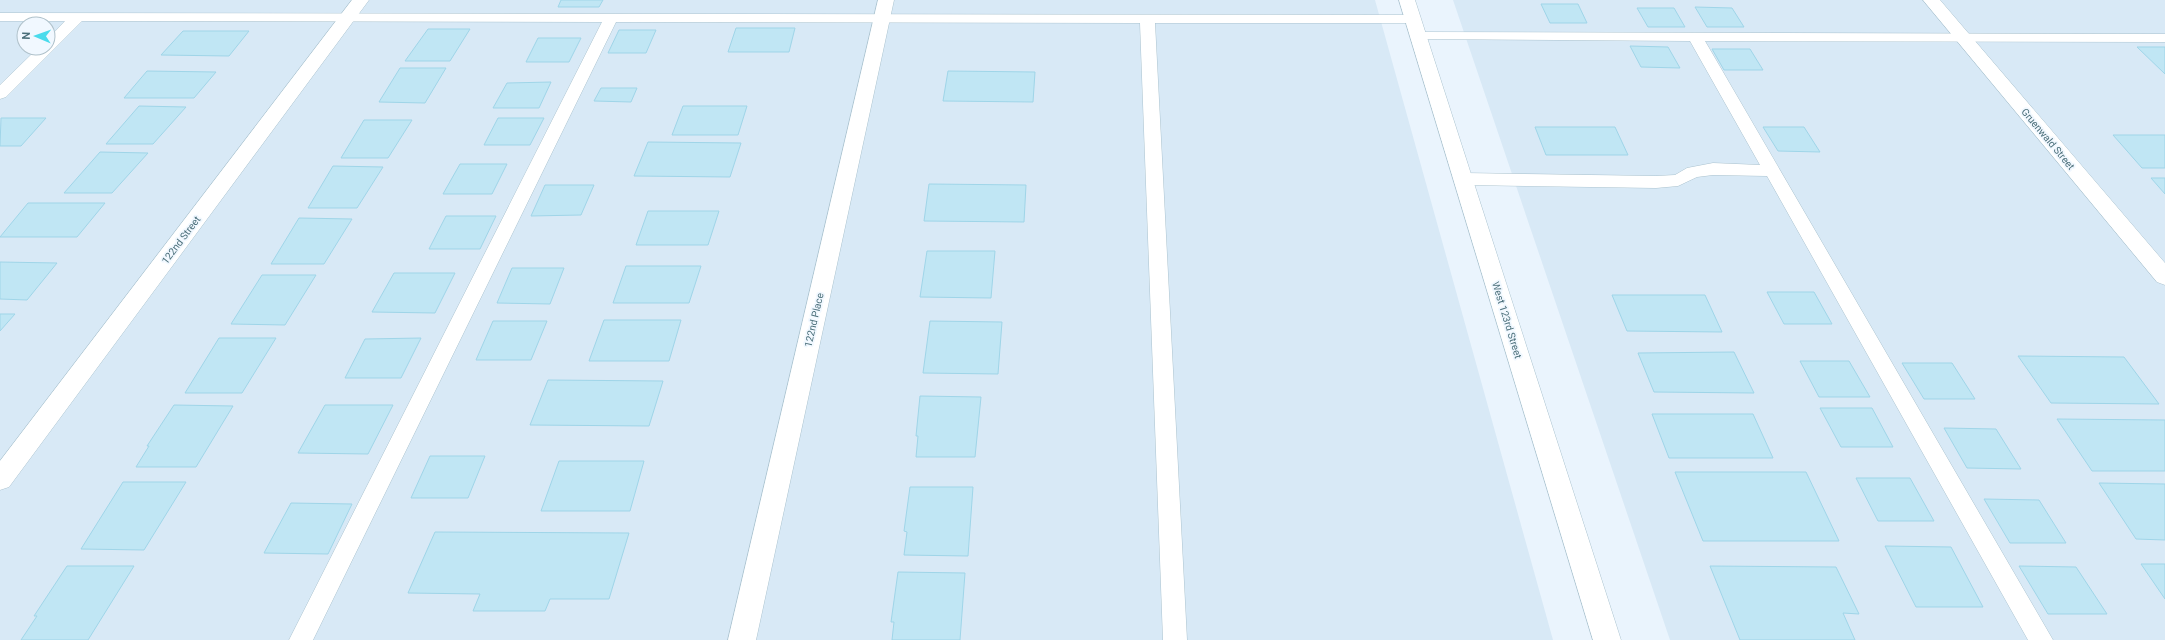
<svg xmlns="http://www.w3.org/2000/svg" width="2165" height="640" font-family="Roboto,sans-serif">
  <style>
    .residential { fill: #d8e9f6; fill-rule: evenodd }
    .building { fill: #c0e6f4; stroke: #9fd5e8 }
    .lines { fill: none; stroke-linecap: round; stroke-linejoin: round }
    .service-casing { stroke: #abc3cf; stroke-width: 1 }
    .minor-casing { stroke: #abc3cf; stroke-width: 1 }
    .tertiary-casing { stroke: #abc3cf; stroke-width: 1 }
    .service { fill: #fff; fill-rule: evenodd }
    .minor { fill: #fff; fill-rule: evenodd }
    .tertiary { fill: #fff; fill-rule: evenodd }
    .labels { text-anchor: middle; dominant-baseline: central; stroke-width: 3.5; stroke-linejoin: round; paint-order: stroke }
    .street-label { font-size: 10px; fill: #4b6f7a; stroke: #f1f8ff }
  </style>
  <rect width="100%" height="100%" fill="#eaf4fd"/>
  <path class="residential" d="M0,0H1375L1553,640H0ZM24,24H48V48H24Z
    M1453,0H2165V640H1670Z"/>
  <path class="building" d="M561,0H603L599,7H558Z
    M1541,4H1578L1587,23H1550Z
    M1695,7L1732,8L1744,27H1707Z
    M1637,8H1674L1685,27H1648Z
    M736,28H795L789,52H728Z
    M428,29H470L450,61H405Z
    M619,30H656L646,53H608Z
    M183,31H249L229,56L161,55Z
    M538,38H581L569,62H526Z
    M1630,46L1668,47L1680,68L1641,67Z
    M2137,47H2165V74Z
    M1712,49H1750L1763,70H1724Z
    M400,68H446L425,103L379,102Z
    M147,71L216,72L194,98H124Z
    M948,71L1035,72L1033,102L943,101Z
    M551,82L539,108H493L507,83Z
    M601,88H637L631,102L594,101Z
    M139,106L186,107L153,144H106Z
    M683,106H747L738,135H672Z
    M1,118H46L21,146H0Z
    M498,118H544L530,145H484Z
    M364,120H412L388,158H341Z
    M1535,127H1615L1628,155H1546Z
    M1763,127H1804L1820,152L1778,151Z
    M2113,135H2165V168H2142Z
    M648,142L741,143L730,177L634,176Z
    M100,152L148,153L112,193H64Z
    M460,164H507L492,194H443Z
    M333,166L383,167L357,208H308Z
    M2151,178H2165V194Z
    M929,184L1026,185L1024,222L924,221Z
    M545,185H594L581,215L531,216Z
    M28,203H105L77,237H0Z
    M648,211H719L708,245H636Z
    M446,216H496L480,249H429Z
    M299,218L352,219L324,264H271Z
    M927,251H995L991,298L920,297Z
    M0,262L57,263L27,300L0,299Z
    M626,266H701L689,303H613Z
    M512,268H564L550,304L497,303Z
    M394,273H455L435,313L372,312Z
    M262,275H316L285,325L231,324Z
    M1767,292H1814L1832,324H1784Z
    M1612,295H1705L1722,332L1627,331Z
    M0,314H15L0,331Z
    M604,320H681L669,361H589Z
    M493,321H547L531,360H476Z
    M930,321L1002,322L998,374L923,373Z
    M219,338H276L242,393H185Z
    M421,338L401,378H345L365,339Z
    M1734,352L1754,393L1654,392L1638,353Z
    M2018,356L2124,357L2159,404L2051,403Z
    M1800,361H1849L1870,397H1819Z
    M1902,363H1952L1975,399H1924Z
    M548,380L663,381L649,426L530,425Z
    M920,396L981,397L975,457H916L918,436H916Z
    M174,405L233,406L196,467H136L149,446H147Z
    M325,405H393L368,454L298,453Z
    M1820,408H1872L1893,447H1841Z
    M1652,414H1753L1773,458H1669Z
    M2057,419L2165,420V471H2092Z
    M1944,428L1996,429L2021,469L1967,468Z
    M430,456H485L468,498H411Z
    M559,461H644L630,511H541Z
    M1675,472H1806L1839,541H1703Z
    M1856,478H1910L1934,521H1878Z
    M123,482H186L144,550L81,549Z
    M2099,483L2165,484V540L2136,539Z
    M910,487H973L968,556L904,555L907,532L904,531Z
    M1984,499L2039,500L2066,543H2010Z
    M291,503L352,504L328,554L264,553Z
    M435,532L629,533L609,599H550L545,611H473L480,594L408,593Z
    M1885,546L1951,547L1983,607H1916Z
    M2141,564H2165V599Z
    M67,566H134L88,640H21L37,616H34Z
    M1710,566L1836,567L1859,614L1843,613L1855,640H1740Z
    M2019,566L2076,567L2107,614H2048Z
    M898,572L965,573L960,640H892L894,622H891Z"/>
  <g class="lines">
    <defs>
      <path id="service" d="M0,13L1413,15L1418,16L1420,19L1418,22L1413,23H1155L1187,640H1163L1140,23L616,22L313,640H289L602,22L82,21L6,97L0,99V85L38,48H48V39L65,21H0Z
        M1419,32L2165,34V42L1705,41L2053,640H2028L1767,176L1713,175L1697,177L1678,186L1656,188L1464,185L1458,183L1456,179L1458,175L1464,173L1656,176L1675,175L1687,168L1713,163L1760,165L1690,41L1414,39L1412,36L1414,33Z"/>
      <path id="minor" d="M352,0H369L9,487L0,490V461Z
        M878,0H894L756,640H728Z
        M1923,0H1940L2165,263V285L2157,282Z"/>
      <path id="tertiary" d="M1399,0H1415L1621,640H1593Z"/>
    </defs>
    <use href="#service" class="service-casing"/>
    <use href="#minor" class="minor-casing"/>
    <use href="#tertiary" class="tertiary-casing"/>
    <use href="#service" class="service"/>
    <use href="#minor" class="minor"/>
    <use href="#tertiary" class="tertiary"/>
  </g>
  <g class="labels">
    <g class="street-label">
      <text transform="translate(2048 139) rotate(50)">Gruenwald Street</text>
      <text transform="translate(181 240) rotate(-53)">122nd Street</text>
      <text transform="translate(814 320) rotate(-77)">122nd Place</text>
      <text transform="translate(1507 320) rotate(73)">West 123rd Street</text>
    </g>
  </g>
  <g transform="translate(36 36) rotate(272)"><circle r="19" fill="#f1f8ff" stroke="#afc1ca"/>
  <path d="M0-3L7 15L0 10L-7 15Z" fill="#4adbec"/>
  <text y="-6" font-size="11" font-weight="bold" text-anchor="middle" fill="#4b6f7a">N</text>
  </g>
</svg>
